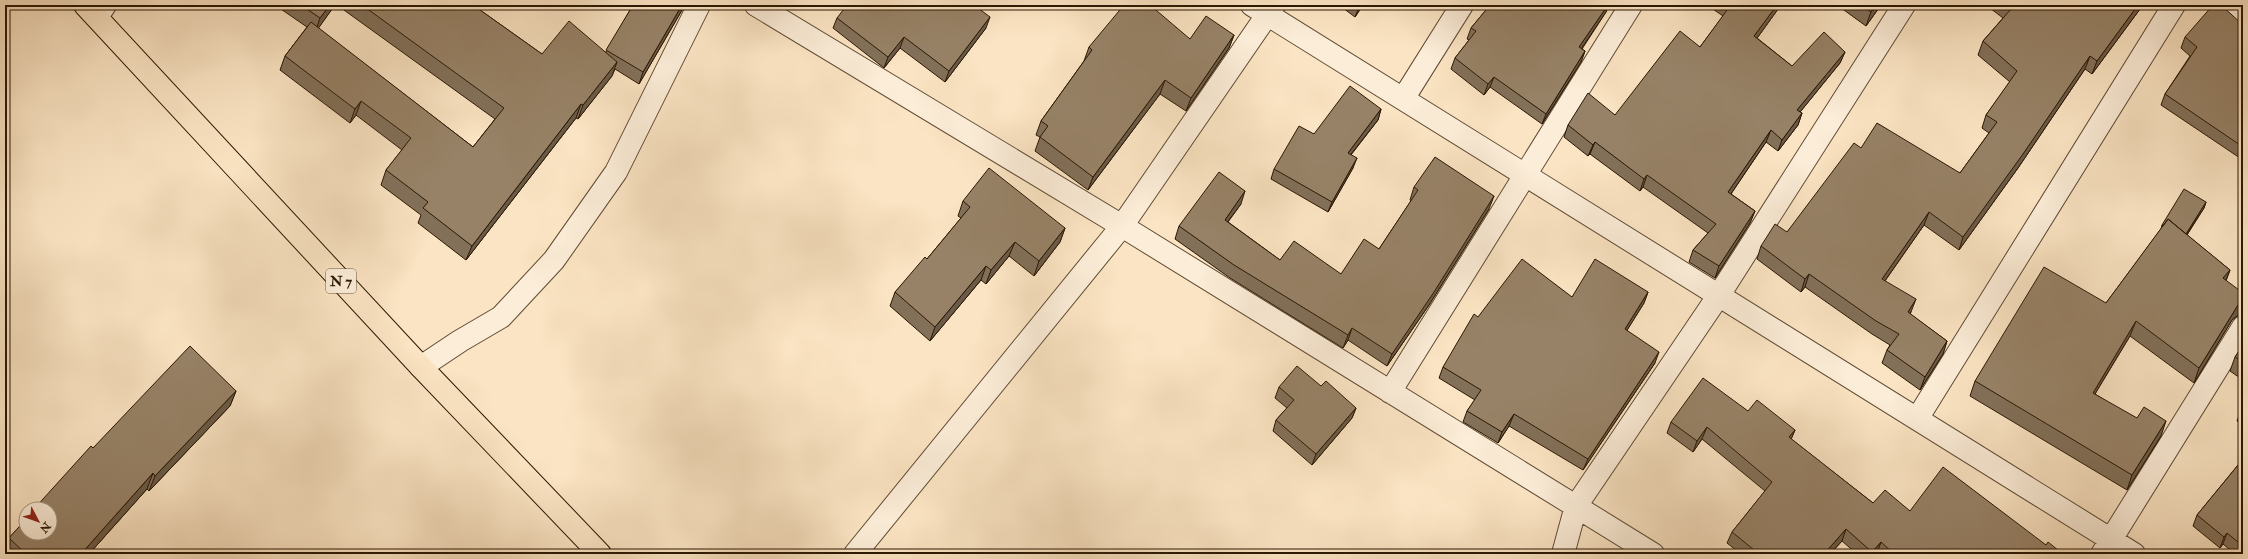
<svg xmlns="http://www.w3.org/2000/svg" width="2248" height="559" font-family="'IM FELL Double Pica',serif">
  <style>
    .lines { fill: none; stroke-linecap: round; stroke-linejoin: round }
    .minor-casing { stroke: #5e4a33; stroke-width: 24 }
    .highway-casing { stroke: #2a1703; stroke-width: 24 }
    .minor { stroke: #fcedd8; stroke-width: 22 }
    .highway { stroke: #fbe4c3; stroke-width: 22 }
    .wall { fill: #827059; stroke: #2a1703 }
    .shaded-wall { fill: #6a5b48; stroke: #2a1703 }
    .building { fill: #978267; stroke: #2a1703 }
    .labels { text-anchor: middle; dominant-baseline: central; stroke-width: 3.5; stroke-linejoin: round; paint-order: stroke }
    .shield { fill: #fcedd8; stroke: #695743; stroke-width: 1 }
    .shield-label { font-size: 14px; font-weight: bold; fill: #2a1703 }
  </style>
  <rect width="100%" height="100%" fill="#fbe4c3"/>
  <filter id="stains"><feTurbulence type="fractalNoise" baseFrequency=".005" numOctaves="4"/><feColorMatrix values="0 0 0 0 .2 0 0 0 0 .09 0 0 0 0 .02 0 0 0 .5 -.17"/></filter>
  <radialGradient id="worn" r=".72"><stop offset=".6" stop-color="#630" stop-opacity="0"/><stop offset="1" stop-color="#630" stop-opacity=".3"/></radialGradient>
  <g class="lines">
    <defs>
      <path id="minor" d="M756,5L1122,226L1653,554
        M1252,5L2134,554
        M2231,5L2243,12
        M97,17L105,5
        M1403,99L1462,5
        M421,367L460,341L501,317L554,260L616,172L699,5
        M1390,392L1631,5
        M1917,419L2174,5
        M855,554L1122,226L1274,5
        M1563,554L1576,506L1719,295L1904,5
        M2102,554L2243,327"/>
      <path id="highway" d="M85,5L421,367L600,554"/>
    </defs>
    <use href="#minor" class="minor-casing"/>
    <use href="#highway" class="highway-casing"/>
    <use href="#minor" class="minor"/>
    <use href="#highway" class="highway"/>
  </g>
  <path class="wall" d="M275,5H335L318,28L473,147L495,119L337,5H473L542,54L606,52L633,5H685L639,84L615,69L612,76L578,119L576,118L466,260L418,223L421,215L381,185L386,170L402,150L356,115L350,123L280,70L285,56L307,27Z
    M1339,5H1363L1355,17Z
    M1490,5H1609L1606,12L1582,49L1585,51L1581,62L1542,124L1490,87L1484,95L1451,69L1455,58L1469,40L1467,39L1471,28Z
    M1707,5H1781L1757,38L1792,66L1845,52L1840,63L1800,112L1802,113L1798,125L1778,151L1766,142L1731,194L1755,211L1750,223L1715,278L1689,262L1693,250L1708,233L1643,187L1640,191L1590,154L1588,156L1564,137L1568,125L1615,115L1700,47L1723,16Z
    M1837,5H1881L1866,26Z
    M1986,5H2143L2092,74L2085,69L2018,168L1959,250L1924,225L1885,281L1911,312L1910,314L1947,341L1943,354L1920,390L1882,363L1887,350L1890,345L1872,334L1805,287L1801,292L1757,259L1761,246L1787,232L1861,148L1960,173L1989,133L1982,128L1986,115L2010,82L1978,55L1983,41L2003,18Z
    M837,18L986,28L945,82L900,48L884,68L833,28Z
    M2243,25V160L2161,105L2165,94L2190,56L2181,48L2185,37Z
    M1234,35L1229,48L1186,111L1160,94L1088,190L1035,151L1040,137L1036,135L1041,121L1084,61L1089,47Z
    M1381,109L1378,120L1351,155L1353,168L1328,212L1271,179L1274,169L1314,134Z
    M1414,187L1489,209L1429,305L1387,366L1348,340L1343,348L1230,278L1175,239L1179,226L1241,204L1228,222L1280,260L1341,274L1379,249L1411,201L1410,200Z
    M963,201L1065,228L1060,242L1034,276L1009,256L986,284L981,280L930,341L890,306L895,292L927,259L961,218L958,216Z
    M2206,202L2204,208L2187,235L2230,270L2226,281L2237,316L2232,320L2194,383L2130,336L2095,394L2161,436L2127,490L1970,396L1975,381L2106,303L2161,229L2162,225Z
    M1648,292L1644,303L1627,330L1655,363L1583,470L1509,426L1498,443L1463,422L1467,411L1475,400L1439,378L1443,367L1572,297Z
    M2243,345V380L2230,371L2235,357Z
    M1321,386L1356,408L1352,418L1312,465L1273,431L1276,420L1287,408L1275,398L1279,387Z
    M236,391L230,406L149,491L147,489L89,554H5V548L9,538L93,448Z
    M2243,405V425L2237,421Z
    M1748,411L1795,430L1791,439L1873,503L1910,511L2046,545L2063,554H1878L1877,553L1876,554H1857L1842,541L1830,554H1741L1727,543L1732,532L1765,491L1702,439L1693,452L1667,433L1671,422Z
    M2243,459V554H2235L2223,544L2220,548L2193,526L2197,515Z"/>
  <path class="shaded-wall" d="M330,5H335L315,33L320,18Z
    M682,5H685L639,84L643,72Z
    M1360,5H1363L1355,17Z
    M1608,5H1609L1606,12L1575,58L1579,47Z
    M1777,5H1781L1750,48L1754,36Z
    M1876,5H1881L1866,26L1871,12Z
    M2138,5H2143L2092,74L2097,61Z
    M990,17L986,28L945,82L949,71Z
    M1234,35L1229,48L1186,111L1191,98Z
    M904,37L900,48L884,68L888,57Z
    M1585,51L1581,62L1542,124L1546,114Z
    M1845,52L1840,63L1792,122L1797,110Z
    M2090,56L2085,69L2018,168L1959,250L1963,237Z
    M617,62L612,76L578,119L583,105Z
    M1494,77L1490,87L1484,95L1488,84Z
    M1165,80L1160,94L1088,190L1093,177Z
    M361,101L356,115L350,123L355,109Z
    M581,104L576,118L466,260L472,246Z
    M1381,109L1378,120L1344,163L1348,153Z
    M1802,113L1798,125L1778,151L1782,140Z
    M1771,130L1766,142L1724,204L1728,192Z
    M1595,142L1590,154L1588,156L1593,145Z
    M1357,158L1353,168L1328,212L1332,202Z
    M1647,175L1643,187L1640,191L1644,179Z
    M1245,191L1241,204L1220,232L1225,220Z
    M1494,196L1489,209L1429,305L1387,366L1392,354Z
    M2206,202L2204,208L2181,244L2184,238Z
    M1755,211L1750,223L1715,278L1719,266Z
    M1929,212L1924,225L1877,292L1882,279Z
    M1065,228L1060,242L1034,276L1039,261Z
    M1015,242L1009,256L986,284L991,270Z
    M986,266L981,280L930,341L935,327Z
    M2230,270L2224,285L2223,278Z
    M1809,274L1805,287L1801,292L1805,279Z
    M1648,292L1644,303L1621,340L1625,329Z
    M1916,299L1911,312L1903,325L1908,312Z
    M2243,301V316H2237L2232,320L2194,383L2199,368L2238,305Z
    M2136,321L2130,336L2087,407L2093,393Z
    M1352,328L1348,340L1343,348L1348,335Z
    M1947,341L1943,354L1920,390L1925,377Z
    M1659,352L1655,363L1583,470L1588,459Z
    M236,391L230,406L149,491L155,476Z
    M1356,408L1352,418L1312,465L1316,454Z
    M1514,414L1509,426L1498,443L1502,432Z
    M2166,421L2161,436L2127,490L2132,475Z
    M1707,427L1702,439L1693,452L1697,441Z
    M1795,430L1790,442L1789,437Z
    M153,473L147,489L89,554H81Z
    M1846,529L1842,541L1830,554H1824Z
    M2227,533L2223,544L2220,548L2224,537Z
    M1881,542L1877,553L1876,554H1872V552Z"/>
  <path class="building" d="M301,5H330L320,18Z
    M362,5H473L542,54L569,21L617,62L583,105L581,104L472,246L423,208L428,202L386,170L411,138L361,101L355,109L285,56L311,22L473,147L504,108Z
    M633,5H682L643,72L606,50Z
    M847,5H974L990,17L949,71L904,37L888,57L837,18Z
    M1124,5H1150L1190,39L1206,16L1234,35L1191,98L1165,80L1093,177L1040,137L1048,126L1041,121L1092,50L1089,47Z
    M1490,5H1608L1579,47L1585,51L1546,114L1494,77L1488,84L1455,58L1476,31L1471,28Z
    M1728,5H1777L1754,36L1792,66L1824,32L1845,52L1797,110L1802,113L1782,140L1771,130L1728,192L1755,211L1719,266L1693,250L1716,224L1647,175L1644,179L1595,142L1593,145L1568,125L1588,93L1615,115L1680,31L1700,47L1730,6Z
    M1861,5H1876L1871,12Z
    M2008,5H2138L2097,61L2090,56L2023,154L1963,237L1929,212L1882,279L1916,299L1908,312L1947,341L1925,377L1887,350L1899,334L1876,321L1809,274L1805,279L1761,246L1775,224L1787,232L1854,143L1861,148L1877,123L1960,173L1997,122L1986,115L2017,71L1983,41L2012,8Z
    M2213,5H2221L2243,25V147L2165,94L2197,47L2185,37Z
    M1350,86L1381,109L1348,153L1357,158L1332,202L1274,169L1299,126L1314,134Z
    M1435,157L1494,196L1434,292L1392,354L1352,328L1348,335L1234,265L1179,226L1219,172L1245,191L1225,220L1280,260L1294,241L1341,274L1364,239L1379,249L1418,190L1414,187Z
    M989,168L1065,228L1039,261L1015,242L991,270L986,266L935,327L895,292L925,257L927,259L970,207L963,201Z
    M2184,189L2206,202L2186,234L2168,219L2163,226L2162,225Z
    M2168,219L2230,270L2223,278L2243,293V301L2238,305L2199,368L2136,321L2093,393L2137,418L2144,407L2166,421L2132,475L1975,381L2044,267L2106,303Z
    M1522,259L1572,297L1595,259L1648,292L1625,329L1659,352L1588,459L1514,414L1502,432L1467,411L1481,390L1443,367L1474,314L1478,317Z
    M2243,345V362L2235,357Z
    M190,346L236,391L155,476L153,473L81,554H26L9,538L26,519V533H50V509H34L91,446L93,448Z
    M1297,366L1321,386L1326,381L1356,408L1316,454L1276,420L1294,400L1279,387Z
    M1703,378L1748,411L1757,400L1795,430L1789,437L1873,503L1885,490L1910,511L1943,467L2046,545L2048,542L2063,554H1894L1881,542L1872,552L1846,529L1824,554H1759L1732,532L1772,482L1707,427L1697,441L1671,422Z
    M2243,459V546L2227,533L2224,537L2197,515Z"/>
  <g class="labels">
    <rect class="shield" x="326" y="269" width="30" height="24" rx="3"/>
    <g class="shield-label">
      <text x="341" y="281">N 7</text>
    </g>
  </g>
  <rect width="2248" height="559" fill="none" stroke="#fbe4c3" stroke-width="20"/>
  <rect x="6" y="6" width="2236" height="547" fill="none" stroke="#2a1703" stroke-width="2"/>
  <rect x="10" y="10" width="2228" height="539" fill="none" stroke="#2a1703"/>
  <g transform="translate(38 521) rotate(131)"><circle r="19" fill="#fcedd8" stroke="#a89783"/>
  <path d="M0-3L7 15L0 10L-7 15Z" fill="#8f2418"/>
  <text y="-6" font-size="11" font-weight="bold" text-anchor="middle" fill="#2a1703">N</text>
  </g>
  <rect width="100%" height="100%" filter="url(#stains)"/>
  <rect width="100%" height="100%" fill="url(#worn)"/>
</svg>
